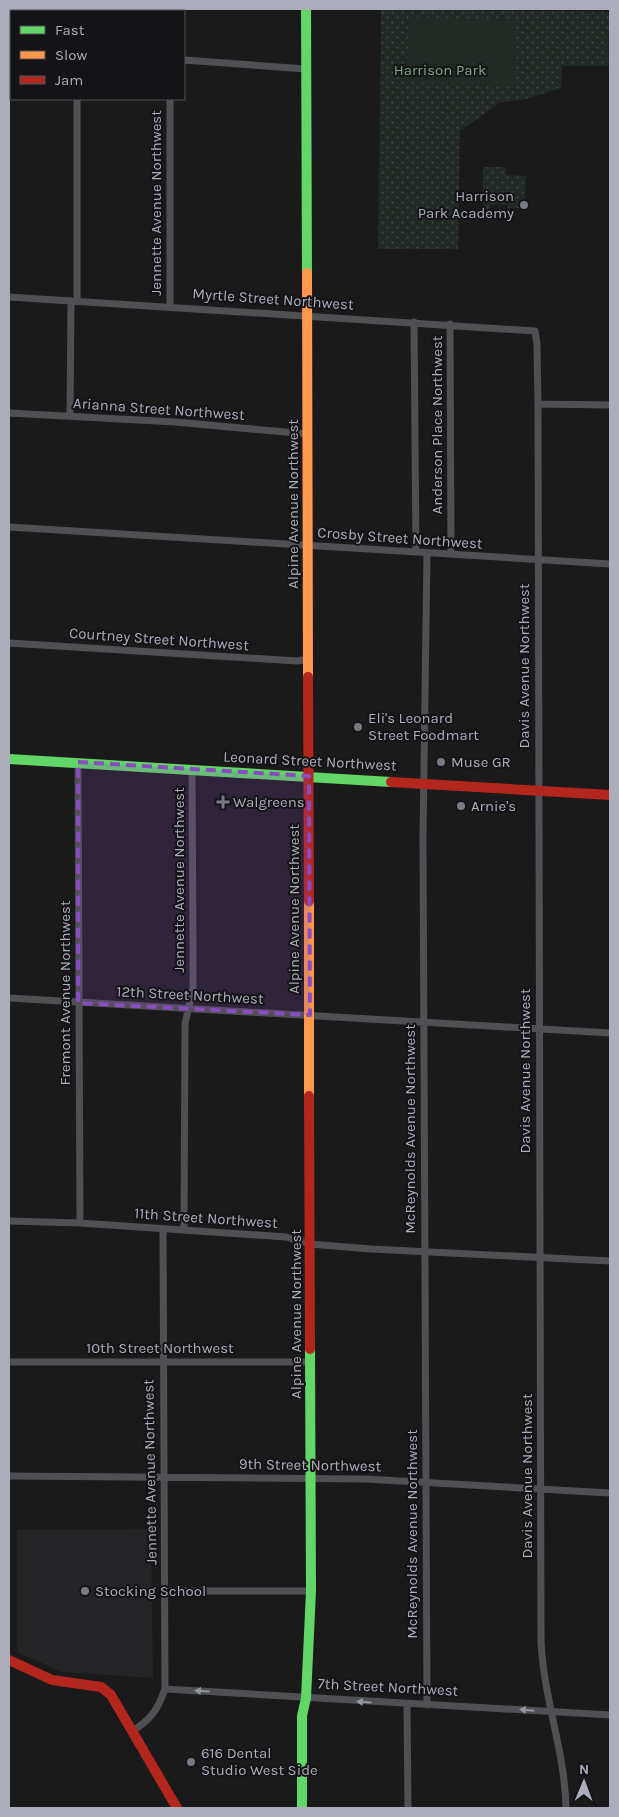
<svg xmlns="http://www.w3.org/2000/svg" width="619" height="1817" font-family="Karla,sans-serif">
  <style>
    .built { fill: #242426 }
    .grass { fill: url(#grass-dots) }
    .pitch { fill: #212924 }
    .lines { fill: none; stroke-linecap: round; stroke-linejoin: round }
    .street { stroke: #4f5054; stroke-width: 7 }
    .fast { stroke: #63d668; stroke-width: 10 }
    .slow { stroke: #ff974d; stroke-width: 10 }
    .jam { stroke: #b3261e; stroke-width: 10 }
    .oneway { fill: #9496a1 }
    .marked { fill: #874cbe; fill-opacity: 0.2; stroke: #874cbe; stroke-width: 4; stroke-dasharray: 10 6; stroke-linejoin: round }
    .poi-dot { fill: #787a83; stroke: #141416; stroke-width: 2 }
    .labels { text-anchor: middle; dominant-baseline: central; stroke-width: 4; stroke-linejoin: round; paint-order: stroke }
    .park-label { font-size: 15px; fill: #81a689; stroke: #141416 }
    .poi-label { font-size: 15px; fill: #abadbb; stroke: #141416; text-anchor: start }
    .street-label { font-size: 15px; fill: #abadbb; stroke: #141416 }
  </style>
  <defs>
    <pattern id="grass-dots" width="8" height="8" patternUnits="userSpaceOnUse" patternTransform="scale(1.25)"><rect width="8" height="8" fill="#212924"/><path d="M2 2h.1M6 6h.1" fill="none" stroke="#3f4542" stroke-width="1.8" stroke-linecap="round"/></pattern>
  </defs>
  <rect width="100%" height="100%" fill="#1a1a1a"/>
  <path class="built" d="M151,1529L153,1678L62,1672L17,1652V1530Z"/>
  <path class="grass" d="M381,9L610,12V66H562L561,88L523,100L501,102L460,131L458,249H378Z
    M483,167H506V175L526,176L525,208H508V205H490V215H483Z"/>
  <path class="pitch" d="M409,17L516,21L515,84L407,82Z
    M605,30H610V58H606Z"/>
  <g class="lines">
    <path class="street" d="M77,9V11
      M169,9V11
      M184,60L306,69
      M9,67H11
      M77,99V301
      M170,99V307
      M9,297L535,331L537,344L538,404L541,1640C543,1697 565,1751 566,1808
      M414,322L416,552
      M450,324L451,554
      M538,404L610,405
      M9,413L175,422L307,434
      M70,416L71,301
      M9,527L610,564
      M9,643L297,661L308,659
      M78,762L80,1223
      M9,998L610,1033
      M9,1221L80,1223L286,1237L310,1244L371,1249L610,1261
      M184,1230L185,1024L193,988V949L192,769
      M9,1362H311
      M9,1476L365,1479L610,1493
      M165,1591H311
      M165,1689L610,1715
      M407,1704L408,1808
      M427,1705L423,839L427,553
      M132,1731C151,1720 158,1709 165,1689L163,1229"/>
    <path class="fast" d="M306,9L307,273
      M9,759L391,782
      M302,1808V1716L306,1698L311,1591L310,1349"/>
    <path class="slow" d="M307,273L308,677
      M309,901V1096"/>
    <path class="jam" d="M308,677L309,901
      M391,782L610,795
      M309,1096L310,1349
      M9,1660L52,1680L101,1687L111,1695L177,1808"/>
  </g>
  <defs><path id="oneway-solid" d="M-6-.8H1V-3.2L6.5 0L1 3.2V.8H-6Z" transform="scale(1.25)"/></defs>
  <g class="oneway">
    <use href="#oneway-solid" transform="translate(202 1691) rotate(-176)"/>
    <use href="#oneway-solid" transform="translate(364 1702) rotate(-176)"/>
    <use href="#oneway-solid" transform="translate(527 1710) rotate(-175)"/>
  </g>
  <path class="marked" d="M78,762L309,776L310,1015L78,1003Z"/>
  <g class="poi-dot">
    <circle cx="524" cy="205" r="5"/>
    <circle cx="358" cy="727" r="5"/>
    <circle cx="441" cy="762" r="5"/>
    <path d="M220.5 794.5h5v5h5v5h-5v5h-5v-5h-5v-5h5z"/>
    <circle cx="461" cy="806" r="5"/>
    <circle cx="85" cy="1591" r="5"/>
    <circle cx="191" cy="1762" r="5"/>
  </g>
  <g class="labels">
    <g class="park-label">
      <text x="440" y="70">Harrison Park</text>
    </g>
    <g class="poi-label">
      <text x="514" y="196" text-anchor="end">Harrison<tspan x="514" dy="17">Park Academy</tspan></text>
      <text x="368" y="718">Eli's Leonard<tspan x="368" dy="17">Street Foodmart</tspan></text>
      <text x="451" y="762">Muse GR</text>
      <text x="233" y="802">Walgreens</text>
      <text x="471" y="806">Arnie's</text>
      <text x="95" y="1591">Stocking School</text>
      <text x="201" y="1753">616 Dental<tspan x="201" dy="17">Studio West Side</tspan></text>
    </g>
    <g class="street-label">
      <text transform="translate(156 203) rotate(-90)">Jennette Avenue Northwest</text>
      <text transform="translate(273 299) rotate(4)">Myrtle Street Northwest</text>
      <text transform="translate(159 409) rotate(4)">Arianna Street Northwest</text>
      <text transform="translate(437 425) rotate(-90)">Anderson Place Northwest</text>
      <text transform="translate(293 504) rotate(-90)">Alpine Avenue Northwest</text>
      <text transform="translate(400 538) rotate(4)">Crosby Street Northwest</text>
      <text transform="translate(159 639) rotate(4)">Courtney Street Northwest</text>
      <text transform="translate(524 666) rotate(-90)">Davis Avenue Northwest</text>
      <text transform="translate(310 761) rotate(3)">Leonard Street Northwest</text>
      <text transform="translate(179 880) rotate(-90)">Jennette Avenue Northwest</text>
      <text transform="translate(294 909) rotate(-90)">Alpine Avenue Northwest</text>
      <text transform="translate(65 993) rotate(-90)">Fremont Avenue Northwest</text>
      <text transform="translate(190 995) rotate(3)">12th Street Northwest</text>
      <text transform="translate(525 1071) rotate(-90)">Davis Avenue Northwest</text>
      <text transform="translate(410 1129) rotate(-90)">McReynolds Avenue Northwest</text>
      <text transform="translate(206 1218) rotate(4)">11th Street Northwest</text>
      <text transform="translate(296 1314) rotate(-90)">Alpine Avenue Northwest</text>
      <text x="160" y="1348">10th Street Northwest</text>
      <text transform="translate(310 1465) rotate(1)">9th Street Northwest</text>
      <text transform="translate(150 1472) rotate(-91)">Jennette Avenue Northwest</text>
      <text transform="translate(527 1476) rotate(-90)">Davis Avenue Northwest</text>
      <text transform="translate(412 1534) rotate(-90)">McReynolds Avenue Northwest</text>
      <text transform="translate(388 1687) rotate(3)">7th Street Northwest</text>
    </g>
  </g>
  <rect width="619" height="1817" fill="none" stroke="#abadbb" stroke-width="20"/>
  <rect x="10" y="10" width="175" height="90" fill="#141416" stroke="#505158"/>
  <rect x="20" y="26" width="25" height="8" fill="#63d668" stroke="#505158"/>
  <text x="55" y="35" font-size="15" fill="#abadbb">Fast</text>
  <rect x="20" y="51" width="25" height="8" fill="#ff974d" stroke="#505158"/>
  <text x="55" y="60" font-size="15" fill="#abadbb">Slow</text>
  <rect x="20" y="76" width="25" height="8" fill="#b3261e" stroke="#505158"/>
  <text x="55" y="85" font-size="15" fill="#abadbb">Jam</text>
  <g transform="translate(584 1782) rotate(1)" stroke="#141416" stroke-width="4" paint-order="stroke">
  <path d="M0-4L9 19L0 12L-9 19Z" fill="#abadbb"/>
  <text y="-8" font-size="14" font-weight="bold" text-anchor="middle" fill="#abadbb">N</text>
  </g>
</svg>
